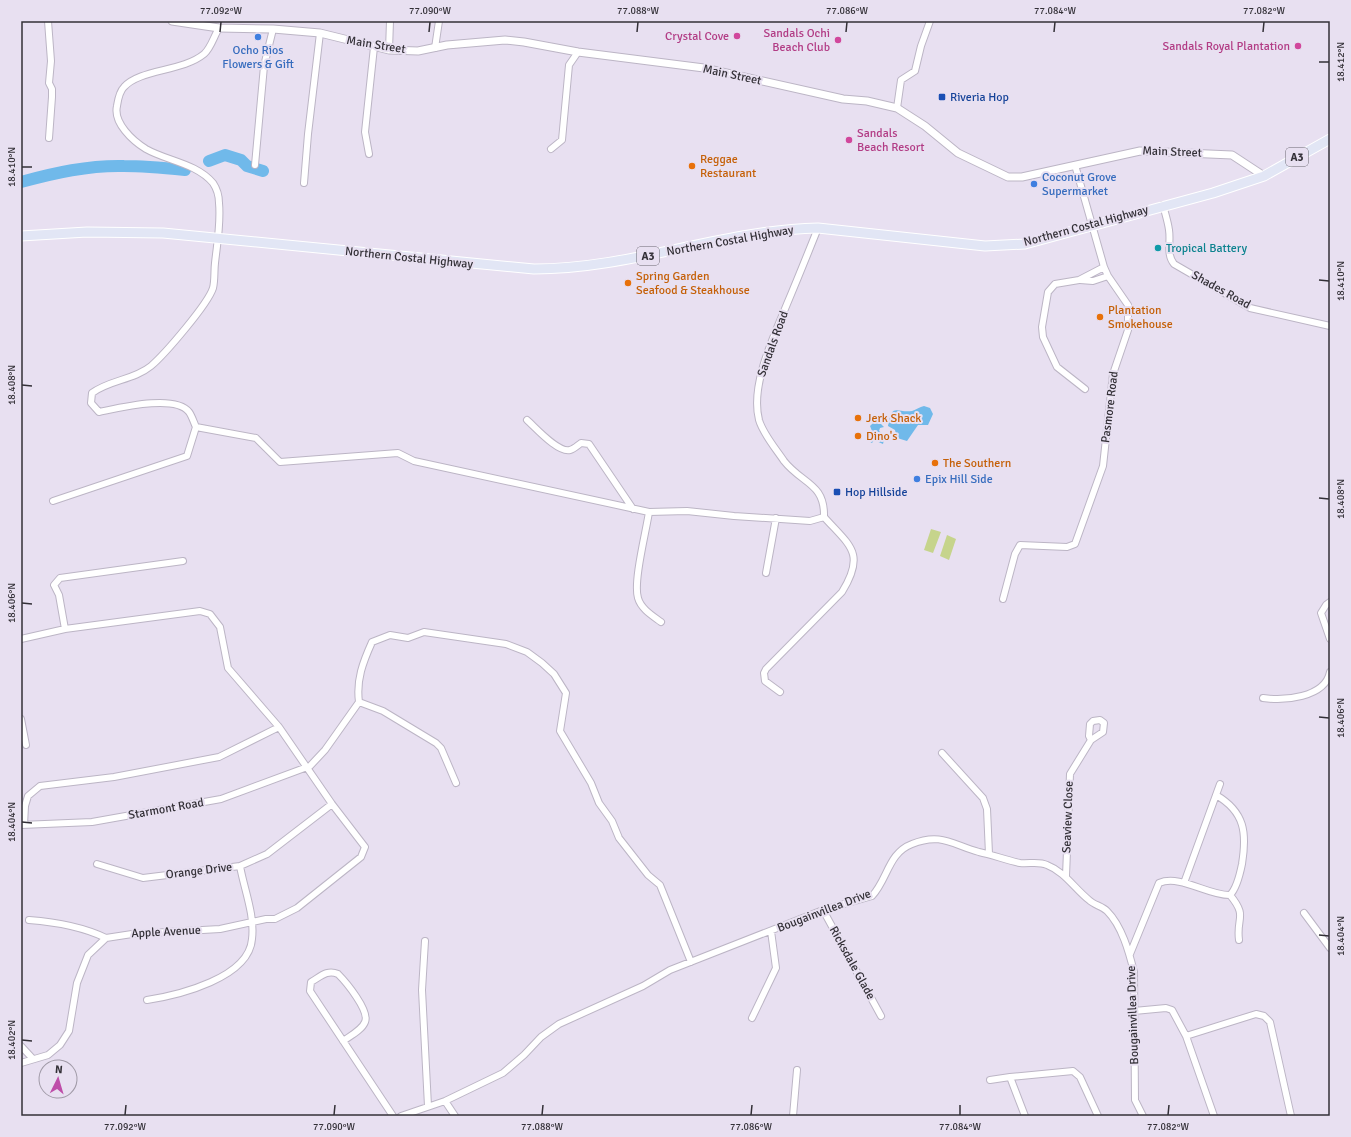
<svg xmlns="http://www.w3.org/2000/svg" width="1351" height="1137" font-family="Signika,sans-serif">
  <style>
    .green { fill: #c6d48c }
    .water { fill: #70b9ea }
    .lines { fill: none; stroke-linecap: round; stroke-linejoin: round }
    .river { stroke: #70b9ea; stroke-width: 12 }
    .minor-casing { stroke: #bcb5c5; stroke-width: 8 }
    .tertiary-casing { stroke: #bcb5c5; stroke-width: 9 }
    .primary-casing { stroke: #fff; stroke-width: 11 }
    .minor { stroke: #fff; stroke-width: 6 }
    .tertiary { stroke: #fff; stroke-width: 7 }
    .primary { stroke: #e2e6f5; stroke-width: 9 }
    .ticks { fill: none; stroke: #333037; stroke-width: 1.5 }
    .hotel-dot { fill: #d1479c; stroke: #e8e0f1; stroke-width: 1.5 }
    .shop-dot { fill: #3f7fe0; stroke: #e8e0f1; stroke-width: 1.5 }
    .transit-dot { fill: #1a4fb4; stroke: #e8e0f1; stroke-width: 1.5 }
    .food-dot { fill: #e8710a; stroke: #e8e0f1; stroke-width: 1.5 }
    .culture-dot { fill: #0f9aa8; stroke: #e8e0f1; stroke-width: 1.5 }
    .labels { text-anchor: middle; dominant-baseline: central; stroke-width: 4; stroke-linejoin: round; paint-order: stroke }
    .shield { fill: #e8e0f1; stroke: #69656f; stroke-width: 1 }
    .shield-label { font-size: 11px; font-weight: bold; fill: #333037 }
    .hotel-label { font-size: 12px; fill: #b23c85; stroke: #e8e0f1; text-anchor: end }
    .street-label { font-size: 12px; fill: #333037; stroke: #e8e0f1 }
    .shop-label { font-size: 12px; fill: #366cbe; stroke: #e8e0f1; text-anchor: start }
    .transit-label { font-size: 12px; fill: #164399; stroke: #e8e0f1; text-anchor: start }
    .food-label { font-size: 12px; fill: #c56008; stroke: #e8e0f1; text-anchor: start }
    .culture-label { font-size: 12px; fill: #0d838f; stroke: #e8e0f1; text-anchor: start }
    .neatline { fill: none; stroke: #333037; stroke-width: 1.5 }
    .ticks-label { font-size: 10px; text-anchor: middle; fill: #333037 }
  </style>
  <rect width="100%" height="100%" fill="#e8e0f1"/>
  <path class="green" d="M931,529L941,532L933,553L924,550Z
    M947,535L956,539L949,560L940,556Z"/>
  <path class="water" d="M924,406L930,408L933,414L928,425H918L907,441L897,438L895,430L888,426C892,402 896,413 912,411C915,410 920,407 924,406Z
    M875,421L881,424L884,427L880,428L879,431L885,436L883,444L874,440L872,443L867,440V436L872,431L870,426Z"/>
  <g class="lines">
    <path class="river" d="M209,161L225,155L241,160L247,166L263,171
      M21,182C54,173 89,165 124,166C144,166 165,168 185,170"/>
    <defs>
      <path id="minor" d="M48,21L51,61L49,83L52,89V97L49,138
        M435,48L439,21
        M389,50L390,21
        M897,108L901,80L915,71L921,46L930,21
        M551,149L562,140L569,65L578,52
        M369,154L365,132L374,47
        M255,165L264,66L273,29
        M304,183L308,134L320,33
        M1163,205C1165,213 1168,222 1169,230C1171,242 1166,254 1174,264L1250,308L1330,326
        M1080,280L1093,281L1108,276
        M1085,389L1057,367L1043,337L1042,327L1048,292L1055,284L1079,280L1104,267
        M527,420C536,428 558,453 570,450C574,449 578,445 581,443L589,444L633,509
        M196,427L256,438L280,462L398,453L414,461L649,512L687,511L734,516L810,521L824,517C825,483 802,484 784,461C776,449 763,434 759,420C750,385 774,336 787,304C798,278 808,253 818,228
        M53,501L187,456L196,427C194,423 192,416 189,412C175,394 119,408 99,412L91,403L92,393C109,380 134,380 151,366C165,354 208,304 213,288C215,280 214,271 215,263C217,244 221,223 219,203C219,196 217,189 213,183C196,163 167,161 146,149C133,141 113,123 117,106C118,100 119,92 124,87C140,69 182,72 204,54C211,48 214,36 219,28
        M649,512C646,532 633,582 638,598C641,609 653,616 661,622
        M766,573L776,518
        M1003,599L1015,554L1020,545L1067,547L1075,544L1103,466L1113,374L1128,330V305L1108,276L1104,267L1075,165
        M1330,602L1326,605L1321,613L1330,639
        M65,629L59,595L54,585L60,578L183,561
        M21,639L65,629L200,611L210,614L220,627L228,668L279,727L332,804L365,847L361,857L297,908L275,919H266L220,929L132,934L106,938L88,955L77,983L69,1031L60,1045L48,1055L21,1063
        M780,692L765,681L764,673L766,669L842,592C866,553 850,546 824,517
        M1263,698C1283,701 1325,698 1330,672
        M21,719L26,745
        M942,753L983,798L987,809L989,854
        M456,783L441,748L436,743L383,711L359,702C356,680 363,662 372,642L390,635L408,638L424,632L506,644L527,652L542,663L554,674L566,693L560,731L591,783L599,803L612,821L619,838L648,875L660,885L691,962
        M1216,795C1245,812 1247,833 1242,864C1240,874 1237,888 1230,895
        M21,825L92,822L221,799L310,766L325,750L359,702
        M24,825L25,806L28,796L40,786L114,777L219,757L279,727
        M97,864L143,878L240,866L267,854L332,804
        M1066,876L1070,774L1091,740L1103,732L1104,723L1100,720L1093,721L1090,724L1089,736L1091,740
        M1184,883L1220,784
        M1230,895C1248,917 1236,917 1239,940
        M823,910L881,1016
        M1304,913L1330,948
        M29,920C56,922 81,926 106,938
        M425,941L422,990L428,1106
        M1130,954L1159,883C1180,874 1209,896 1230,895
        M147,1000C179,995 249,978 252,939C255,915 244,889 240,866
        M1134,1011L1166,1008L1172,1010L1186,1036L1214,1116
        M752,1018L776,968L771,931
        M1186,1036L1256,1014L1264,1016L1270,1022L1291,1116
        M343,1041C350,1036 362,1030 365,1022C370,1011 346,982 338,974C327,969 320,977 311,982L310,991L393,1116
        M21,1046L33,1059
        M990,1080L1010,1077
        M445,1101L455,1116
        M401,1116L445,1101L503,1073L524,1055L541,1037L559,1024L643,986L670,970L823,910L872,896C888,879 888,853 912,844C941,832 953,845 979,852C993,855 1006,860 1020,863C1029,864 1039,861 1047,865C1065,872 1074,888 1089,900C1094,905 1102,906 1107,911C1122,926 1129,952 1134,972L1135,1100L1143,1116
        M793,1116L797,1070
        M1025,1116L1010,1077L1073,1071L1080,1077L1098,1116"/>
      <path id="tertiary" d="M172,21L219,28L273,29L320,33L389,50L418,51L447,45L505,40L524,42L578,52L704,68L843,99L867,101L897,108L925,126L958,153L1008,177H1022L1140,151L1232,155L1264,176"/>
      <path id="primary" d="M21,236L87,232L163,233L534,269C631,269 722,230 818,228L985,246L1025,244L1213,193L1264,176L1330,139"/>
    </defs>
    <use href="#minor" class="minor-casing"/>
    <use href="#tertiary" class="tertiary-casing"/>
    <use href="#primary" class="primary-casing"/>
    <use href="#minor" class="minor"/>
    <use href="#tertiary" class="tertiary"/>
    <use href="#primary" class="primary"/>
  </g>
  <path class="ticks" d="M220,32L221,22M429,32L430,22M637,32L638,22M846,32L847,22M1054,32L1055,22M1263,32L1264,22M1319,62H1329M22,167H32M1319,280L1329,281M22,385L32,386M1319,498L1329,499M22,603L32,604M1319,717L1329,718M22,822L32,823M1319,935L1329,936M22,1040L32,1041M125,1115L126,1105M334,1115L335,1105M542,1115L543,1105M751,1115L752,1105M960,1115V1105M1168,1115L1169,1105"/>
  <g class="hotel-dot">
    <circle cx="737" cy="36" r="4"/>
    <circle cx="838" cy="40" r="4"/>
    <circle cx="1298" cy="46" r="4"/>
    <circle cx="849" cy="140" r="4"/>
  </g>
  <g class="shop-dot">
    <circle cx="258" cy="37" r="4"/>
    <circle cx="1034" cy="184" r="4"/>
    <circle cx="917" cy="479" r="4"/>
  </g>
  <g class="transit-dot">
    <rect x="938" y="93" width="8" height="8" rx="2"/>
    <rect x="833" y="488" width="8" height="8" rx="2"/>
  </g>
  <g class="food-dot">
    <circle cx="692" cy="166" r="4"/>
    <circle cx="628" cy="283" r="4"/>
    <circle cx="1100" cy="317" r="4"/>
    <circle cx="858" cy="418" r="4"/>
    <circle cx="858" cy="436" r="4"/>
    <circle cx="935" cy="463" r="4"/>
  </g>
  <circle class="culture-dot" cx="1158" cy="248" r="4"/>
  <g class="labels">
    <g class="shield">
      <rect x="1286" y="148" width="22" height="18" rx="3"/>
      <rect x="637" y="247" width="22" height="18" rx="3"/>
    </g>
    <g class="shield-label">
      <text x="1297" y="157">A3</text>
      <text x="648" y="256">A3</text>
    </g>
    <g class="hotel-label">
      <text x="830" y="33">Sandals Ochi<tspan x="830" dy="14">Beach Club</tspan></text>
      <text x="729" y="36">Crystal Cove</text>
      <text x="1290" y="46">Sandals Royal Plantation</text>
      <text x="857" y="133" text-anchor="start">Sandals<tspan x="857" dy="14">Beach Resort</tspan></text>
    </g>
    <g class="street-label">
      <text transform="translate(376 45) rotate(9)">Main Street</text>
      <text transform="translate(732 75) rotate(12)">Main Street</text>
      <text transform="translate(1172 152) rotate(2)">Main Street</text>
      <text transform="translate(1086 226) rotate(-15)">Northern Costal Highway</text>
      <text transform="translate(730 241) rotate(-10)">Northern Costal Highway</text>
      <text transform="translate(409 258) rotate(6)">Northern Costal Highway</text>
      <text transform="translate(1221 290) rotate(29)">Shades Road</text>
      <text transform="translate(773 344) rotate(-70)">Sandals Road</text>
      <text transform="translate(1110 407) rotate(-83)">Pasmore Road</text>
      <text transform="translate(166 809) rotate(-10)">Starmont Road</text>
      <text transform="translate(1068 817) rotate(-88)">Seaview Close</text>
      <text transform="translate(199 871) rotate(-7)">Orange Drive</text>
      <text transform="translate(824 911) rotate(-21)">Bougainvillea Drive</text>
      <text transform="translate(166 932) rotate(-3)">Apple Avenue</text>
      <text transform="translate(852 963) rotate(61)">Ricksdale Glade</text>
      <text transform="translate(1133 1015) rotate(-92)">Bougainvillea Drive</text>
    </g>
    <g class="shop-label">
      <text x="258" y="50" text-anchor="middle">Ocho Rios<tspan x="258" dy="14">Flowers &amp; Gift</tspan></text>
      <text x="1042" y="177">Coconut Grove<tspan x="1042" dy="14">Supermarket</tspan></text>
      <text x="925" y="479">Epix Hill Side</text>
    </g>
    <g class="transit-label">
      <text x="950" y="97">Riveria Hop</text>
      <text x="845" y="492">Hop Hillside</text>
    </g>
    <g class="food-label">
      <text x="700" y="159">Reggae<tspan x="700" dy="14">Restaurant</tspan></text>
      <text x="636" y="276">Spring Garden<tspan x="636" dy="14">Seafood &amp; Steakhouse</tspan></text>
      <text x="1108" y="310">Plantation<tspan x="1108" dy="14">Smokehouse</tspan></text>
      <text x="866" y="418">Jerk Shack</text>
      <text x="866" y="436">Dino's</text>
      <text x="943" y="463">The Southern</text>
    </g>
    <g class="culture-label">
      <text x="1166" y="248">Tropical Battery</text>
    </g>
  </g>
  <rect width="1351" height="1137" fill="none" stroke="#e8e0f1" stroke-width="44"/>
  <g transform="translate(58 1079) rotate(5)"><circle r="19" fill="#e8e0f1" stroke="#a09aa7"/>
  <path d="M0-3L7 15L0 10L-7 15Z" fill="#be4da9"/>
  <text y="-6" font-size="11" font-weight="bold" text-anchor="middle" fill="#333037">N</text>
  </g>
  <rect x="22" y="22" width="1307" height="1093" class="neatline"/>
  <g class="ticks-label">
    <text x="221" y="14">77.092°W</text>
    <text x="430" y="14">77.090°W</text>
    <text x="638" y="14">77.088°W</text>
    <text x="847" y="14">77.086°W</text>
    <text x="1055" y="14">77.084°W</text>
    <text x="1264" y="14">77.082°W</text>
    <text transform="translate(1340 62) rotate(-90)" y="4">18.412°N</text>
    <text transform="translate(11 167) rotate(-90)" y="4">18.410°N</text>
    <text transform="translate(1340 281) rotate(-90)" y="4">18.410°N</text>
    <text transform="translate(11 385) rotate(-90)" y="4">18.408°N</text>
    <text transform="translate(1340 499) rotate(-90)" y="4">18.408°N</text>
    <text transform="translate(11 603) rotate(-90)" y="4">18.406°N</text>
    <text transform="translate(1340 718) rotate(-90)" y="4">18.406°N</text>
    <text transform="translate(11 822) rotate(-90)" y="4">18.404°N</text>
    <text transform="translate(1340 936) rotate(-90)" y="4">18.404°N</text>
    <text transform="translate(11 1040) rotate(-90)" y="4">18.402°N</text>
    <text x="125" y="1130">77.092°W</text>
    <text x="334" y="1130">77.090°W</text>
    <text x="542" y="1130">77.088°W</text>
    <text x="751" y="1130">77.086°W</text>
    <text x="960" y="1130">77.084°W</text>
    <text x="1168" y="1130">77.082°W</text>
  </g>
</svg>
